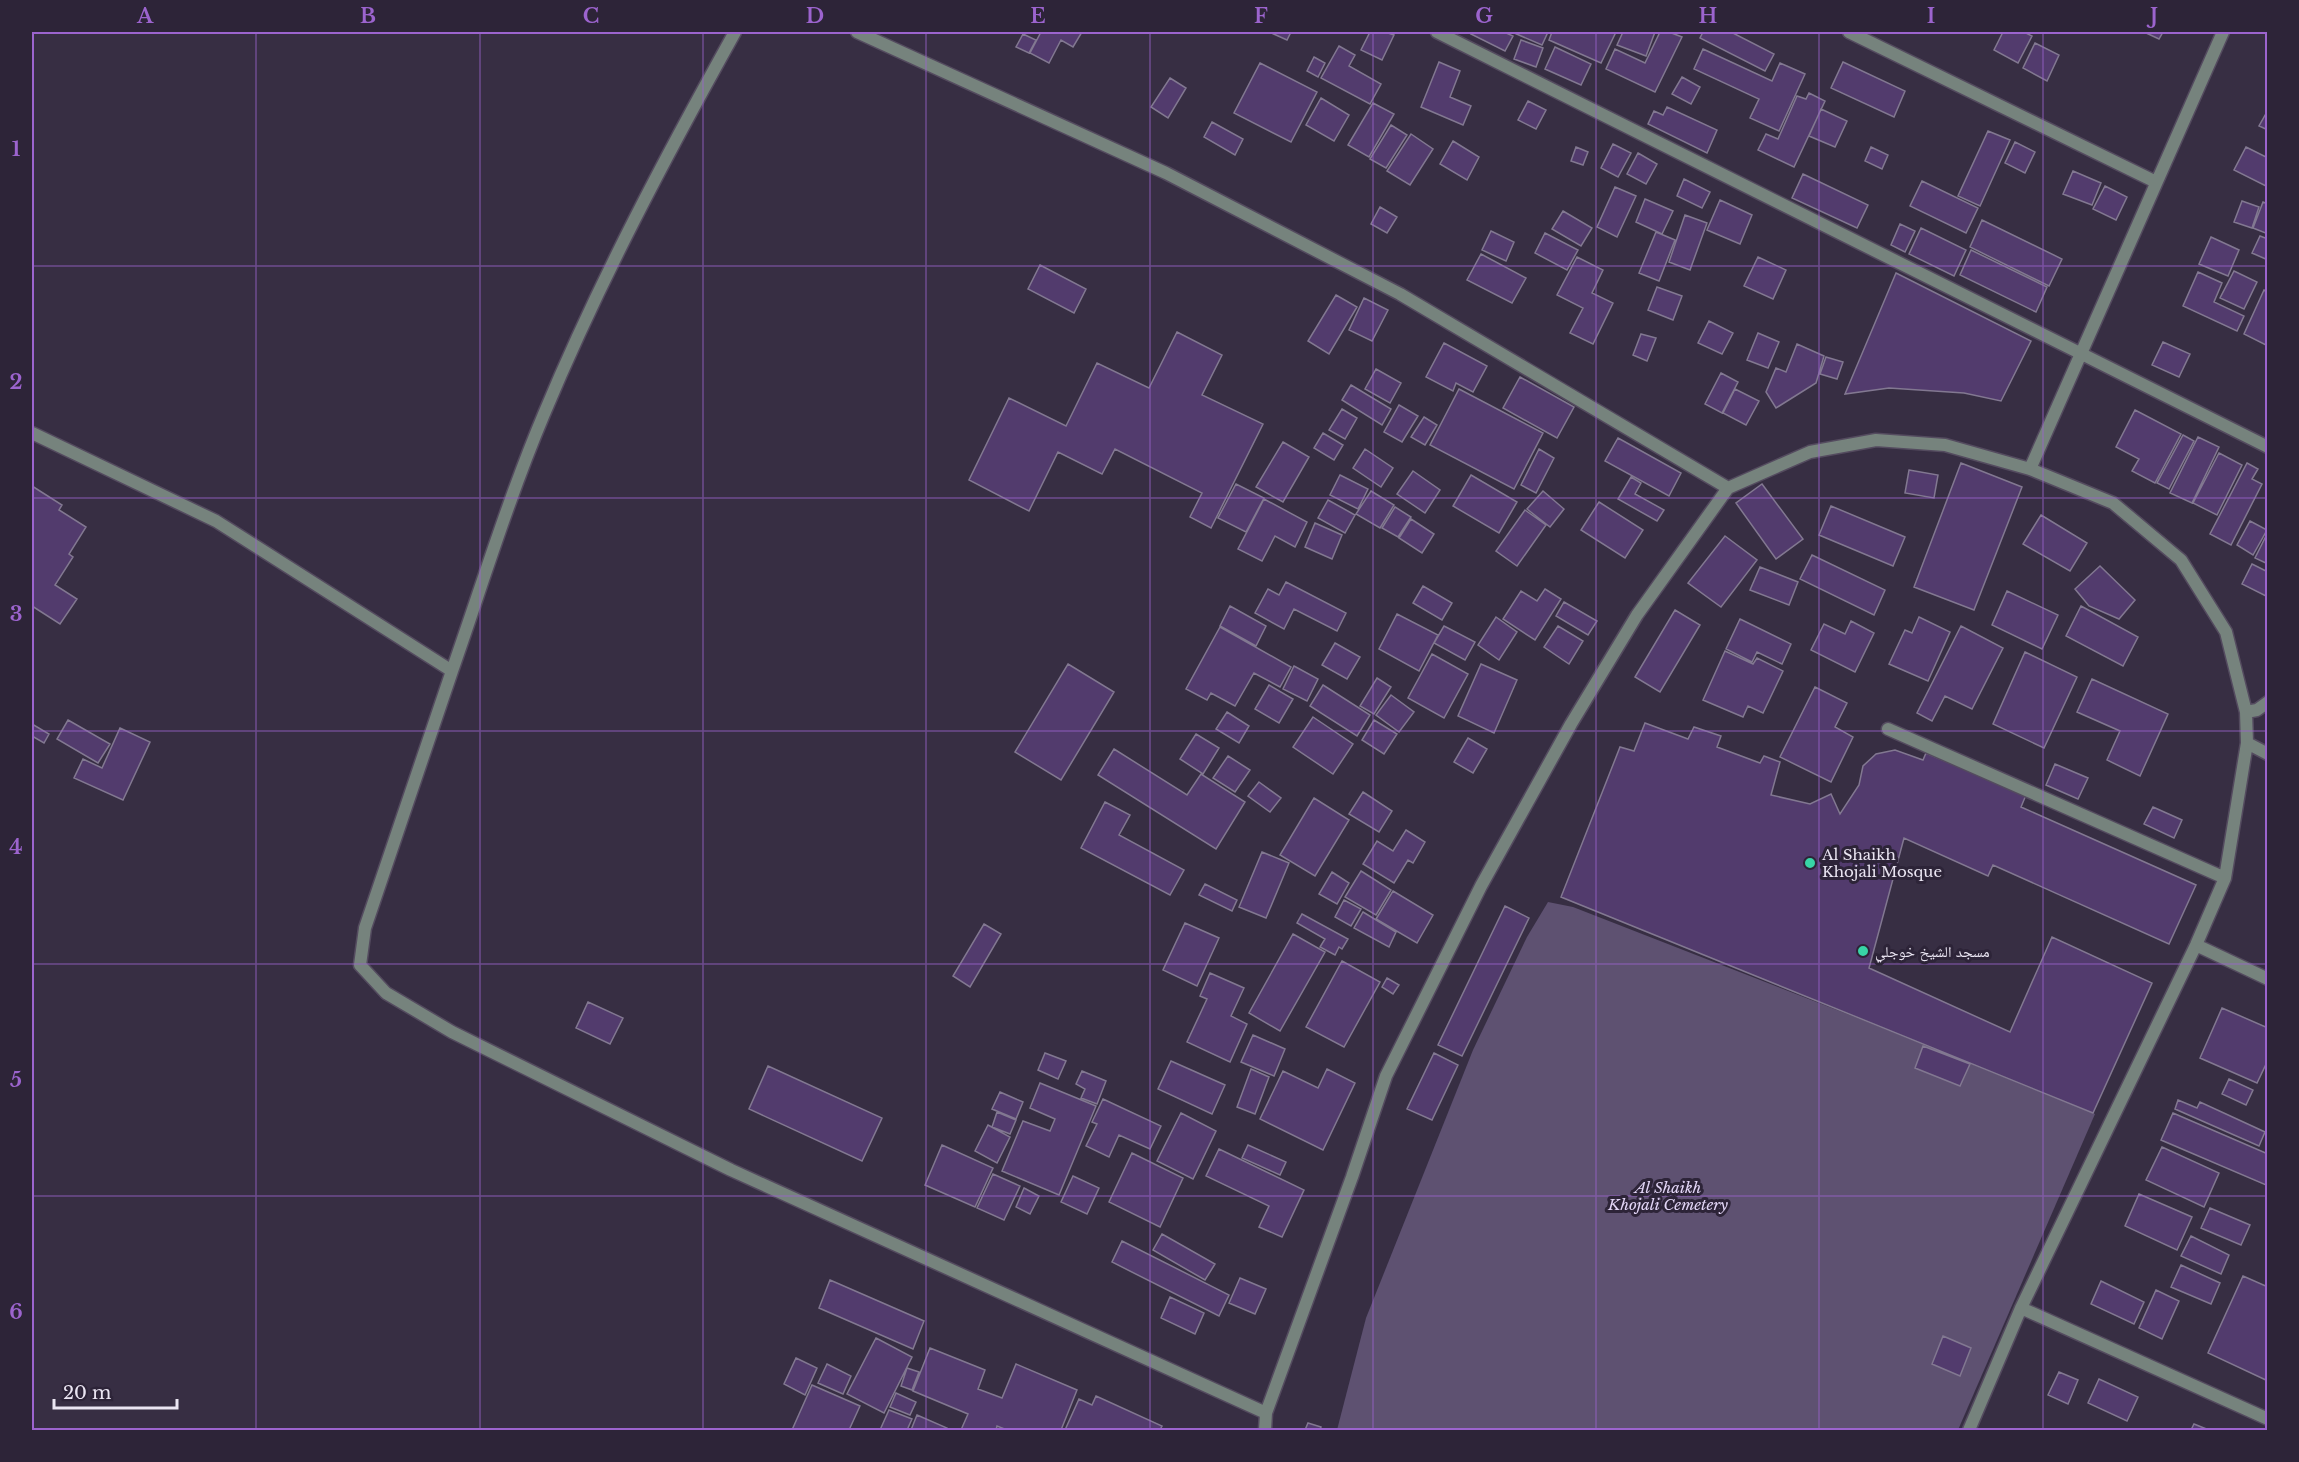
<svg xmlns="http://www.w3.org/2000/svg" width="2299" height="1462" font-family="'Libre Baskerville','Noto Naskh Arabic',serif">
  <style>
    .green { fill: #5e5171 }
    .building { fill: #523b6d; stroke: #827891; stroke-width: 1.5 }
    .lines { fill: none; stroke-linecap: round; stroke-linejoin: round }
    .minor-casing { stroke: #544b5f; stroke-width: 15 }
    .minor { stroke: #76837d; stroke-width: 12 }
    .grid { fill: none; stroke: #9c64ce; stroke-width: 1.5; stroke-opacity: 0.55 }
    .poi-dot { fill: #38d4a6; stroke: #2d2438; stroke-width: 2 }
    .labels { text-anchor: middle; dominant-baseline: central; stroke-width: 6; stroke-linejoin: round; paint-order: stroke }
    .poi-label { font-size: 15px; fill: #eae5f2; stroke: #2d2438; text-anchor: start }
    .park-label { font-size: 15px; font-style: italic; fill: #e3d6f7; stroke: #2d2438 }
    .neatline { fill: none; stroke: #9c64ce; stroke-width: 2 }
    .grid-label { font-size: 20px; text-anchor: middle; font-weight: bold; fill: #9c64ce }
  </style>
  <rect width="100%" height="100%" fill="#372e43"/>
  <path class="green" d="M1548,902L1573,907L1860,1019L2095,1114L1958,1430H1337L1366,1318L1473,1050L1527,937Z"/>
  <path class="building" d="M1041,32H1082L1073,47L1061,40L1049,63L1030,53Z
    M1269,32H1291L1287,40Z
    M1370,32H1385L1394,35L1382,60L1361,50Z
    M1473,32H1504L1513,36L1505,51L1471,34Z
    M1512,32H1548L1542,45Z
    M1552,32H1616L1601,63L1549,40Z
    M1623,32H1655L1646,56L1617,45Z
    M1660,32H1669L1682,37L1655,92L1606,69L1615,49L1645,63Z
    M1703,32H1731L1774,54L1765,71L1700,38Z
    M2003,32H2024L2032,36L2018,63L1994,50Z
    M2144,32H2163L2159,39Z
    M1023,34L1036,40L1029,53L1016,47Z
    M1521,40L1543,48L1536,67L1514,59Z
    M2035,43L2059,55L2047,81L2023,68Z
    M1339,46L1355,55L1349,66L1381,84L1370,104L1321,78Z
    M1555,47L1591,64L1581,85L1545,69Z
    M1703,49L1772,81L1780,63L1805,74L1779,131L1750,118L1759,99L1694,69Z
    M1314,57L1325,63L1318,77L1307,71Z
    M1439,62L1460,71L1450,97L1471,106L1463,125L1421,107Z
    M1843,62L1905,91L1894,117L1831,88Z
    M1260,63L1317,92L1291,142L1234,113Z
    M1682,77L1700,87L1691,104L1672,94Z
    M1170,78L1186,88L1168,118L1151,107Z
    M1809,93L1825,101L1794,167L1758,150L1766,134L1778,139L1797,96L1806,99Z
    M1321,98L1349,115L1334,141L1306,125Z
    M1528,101L1546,110L1536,129L1518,120Z
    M1373,103L1394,114L1369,157L1348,145Z
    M1667,107L1717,130L1707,153L1648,124L1654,111L1663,115Z
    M1821,109L1847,121L1835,147L1809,136Z
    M2268,110V130L2259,126Z
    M1212,122L1243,139L1235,155L1204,137Z
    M1391,125L1407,135L1386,168L1370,159Z
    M1988,131L2010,140L1980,206L1958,196Z
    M1411,134L1433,149L1410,185L1387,171Z
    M1453,141L1479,157L1467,180L1440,164Z
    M2015,142L2035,152L2025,173L2005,163Z
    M1613,144L1631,153L1618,177L1601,168Z
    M1576,147L1588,152L1583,165L1571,161Z
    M1871,147L1888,155L1882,169L1865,161Z
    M2246,147L2268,158V187L2234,170Z
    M1638,153L1657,164L1646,184L1627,174Z
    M2073,171L2101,183L2092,205L2063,194Z
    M1803,174L1868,205L1857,228L1792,198Z
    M1684,179L1710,192L1702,208L1677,196Z
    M1922,181L1978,208L1966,233L1910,206Z
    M2105,186L2127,197L2116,220L2093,209Z
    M1615,187L1636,196L1617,237L1597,227Z
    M1645,199L1673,211L1662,234L1636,222Z
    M1720,200L1752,215L1740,244L1707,230Z
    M2242,201L2259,207L2252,228L2234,222Z
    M2263,202L2268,204V234L2253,228Z
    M1380,207L1397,217L1387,233L1371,224Z
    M1563,211L1592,228L1581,246L1552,229Z
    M1685,215L1707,223L1690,270L1669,262Z
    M1982,220L2062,259L2049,286L1970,247Z
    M1900,224L1915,231L1905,252L1891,245Z
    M1921,228L1966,250L1954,276L1909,254Z
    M1491,231L1514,242L1506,261L1482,250Z
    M1656,232L1675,240L1659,281L1639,273Z
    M1545,233L1578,250L1567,270L1535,253Z
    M2260,236L2268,239V260L2252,253Z
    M2211,237L2239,250L2228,276L2199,264Z
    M1971,250L2047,287L2036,312L1960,275Z
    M1481,254L1526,278L1512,303L1467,280Z
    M1577,257L1603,270L1592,293L1613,303L1593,344L1570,333L1583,308L1557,295Z
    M1758,257L1786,270L1773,299L1744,286Z
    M1040,265L1086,289L1074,313L1028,289Z
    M2234,271L2257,282L2244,309L2220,298Z
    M2198,272L2222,283L2214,302L2244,316L2237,331L2183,306Z
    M1896,273L2031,341L2001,401L1964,393L1889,388L1845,394Z
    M1657,287L1682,296L1673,320L1648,310Z
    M2264,290L2268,292V346L2244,334Z
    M1336,295L1357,307L1329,354L1308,341Z
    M1364,298L1388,310L1372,341L1349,330Z
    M1709,321L1733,333L1722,354L1698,343Z
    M1177,332L1222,355L1202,395L1263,424L1211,528L1190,517L1202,493L1115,449L1102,474L1058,452L1029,511L969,480L1009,398L1066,426L1097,363L1149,388Z
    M1758,333L1779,342L1768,368L1747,360Z
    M1641,334L1656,338L1647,361L1633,355Z
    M2163,342L2190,354L2179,377L2152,365Z
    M1444,343L1487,366L1473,392L1456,383L1453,391L1426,377Z
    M1797,344L1824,356L1816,383L1776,408L1766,392L1776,368L1786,372Z
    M1826,357L1843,362L1837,379L1820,374Z
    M1376,369L1401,383L1390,403L1365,389Z
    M1721,373L1738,382L1722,413L1705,404Z
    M1520,377L1574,407L1557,438L1503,408Z
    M1351,385L1391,409L1382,425L1342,400Z
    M1459,389L1543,433L1514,489L1430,445Z
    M1735,389L1759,401L1746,425L1723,413Z
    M1399,405L1418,416L1402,442L1384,432Z
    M1342,409L1357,418L1345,439L1329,430Z
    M2135,410L2181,434L2155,483L2132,471L2139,459L2116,447Z
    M1424,417L1437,425L1425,445L1411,437Z
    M1323,433L1343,445L1334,460L1314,448Z
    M2183,435L2194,441L2169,489L2157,483Z
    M2198,437L2219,447L2192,503L2170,493Z
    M1618,438L1681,473L1669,496L1605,461Z
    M1283,442L1309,457L1283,502L1256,487Z
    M1365,449L1393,468L1381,487L1353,468Z
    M1539,449L1554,458L1536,493L1521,485Z
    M2219,453L2242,465L2217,515L2193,503Z
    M1961,463L2022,487L1974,610L1914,587Z
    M2247,463L2258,469L2252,479L2262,484L2231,545L2210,534Z
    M1909,470L1938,475L1934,498L1905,493Z
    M1413,471L1440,490L1425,513L1397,494Z
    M1340,475L1368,489L1358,509L1330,495Z
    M1471,475L1517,502L1499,533L1453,506Z
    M1631,477L1641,483L1635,494L1664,510L1657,521L1618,499Z
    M1236,484L1264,498L1246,532L1218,518Z
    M1762,484L1803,539L1776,559L1736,503Z
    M32,486L62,505L59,510L86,527L69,554L73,557L55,585L77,599L60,624L32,606Z
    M1371,491L1394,505L1380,528L1356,514Z
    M1543,491L1564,509L1550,527L1527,509Z
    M1264,499L1307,522L1295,547L1275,536L1262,561L1238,549Z
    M1328,500L1355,515L1345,533L1318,518Z
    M1599,502L1643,530L1625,558L1581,530Z
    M1831,506L1905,537L1893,566L1819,535Z
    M1395,507L1411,517L1398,537L1382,528Z
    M1525,510L1546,525L1517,566L1496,551Z
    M2041,515L2087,543L2070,571L2023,544Z
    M1411,519L1434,534L1422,553L1399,538Z
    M2250,521L2267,530L2253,555L2237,545Z
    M1315,523L1342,535L1332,559L1305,547Z
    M2268,532V564L2255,558Z
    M1725,536L1757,560L1721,607L1688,583Z
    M1812,555L1885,590L1874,615L1800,579Z
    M2252,564L2268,572V597L2242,584Z
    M2100,566L2135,600L2119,619L2089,606L2075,589Z
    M1760,567L1798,582L1789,605L1750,590Z
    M1286,582L1346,613L1337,631L1294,609L1284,629L1255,613L1268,589L1279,595Z
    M1423,586L1452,603L1442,620L1413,603Z
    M1545,589L1561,599L1535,640L1503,619L1521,591L1537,601Z
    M2007,591L2058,615L2042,649L1992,625Z
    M1564,602L1597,621L1588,635L1556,616Z
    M1230,606L1266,626L1256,646L1220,626Z
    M2081,606L2138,637L2123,666L2066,636Z
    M1675,610L1700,625L1660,692L1635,677Z
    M1397,614L1438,635L1419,671L1379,649Z
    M1496,617L1517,632L1499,660L1478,645Z
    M1919,617L1950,632L1928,681L1889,664L1905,630L1912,633Z
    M1740,619L1791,644L1782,664L1757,652L1752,662L1726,649Z
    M1851,621L1874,633L1855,672L1811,650L1824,624L1845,634Z
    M1444,626L1475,642L1465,660L1434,643Z
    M1558,626L1583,641L1569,664L1544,647Z
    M1961,626L2003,648L1972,709L1945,696L1932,721L1917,713Z
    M1220,627L1291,667L1280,687L1254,673L1235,706L1211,693L1207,700L1186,689Z
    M1335,643L1360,657L1347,679L1322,665Z
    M1725,651L1753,664L1757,658L1783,671L1763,713L1748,706L1743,717L1703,700Z
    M2025,652L2077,677L2044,748L1993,724Z
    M1432,654L1468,674L1444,718L1408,698Z
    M1068,664L1114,692L1061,780L1015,752Z
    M1481,664L1517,680L1494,733L1458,716Z
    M1294,666L1318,679L1307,701L1283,689Z
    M1377,678L1391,687L1374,714L1360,706Z
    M2092,679L2168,714L2140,776L2107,760L2120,731L2077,712Z
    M1269,685L1293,699L1279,723L1255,709Z
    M1323,685L1370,715L1357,736L1310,706Z
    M1815,687L1847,703L1835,727L1853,737L1831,782L1780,757Z
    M1391,695L1414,712L1399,732L1376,715Z
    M1227,712L1249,726L1239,743L1216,729Z
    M1313,717L1353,744L1333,774L1293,747Z
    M68,720L110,744L98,763L57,739Z
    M1374,720L1397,734L1384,754L1362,740Z
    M1645,723L1688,739L1694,727L1721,736L1717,747L1760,763L1764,756L1780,762L1771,795L1810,804L1831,794L1840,814L1859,785L1863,766L1876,754L1895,750L1923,760L1926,753L2026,795L2021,807L2196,885L2169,944L1993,865L1988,876L1904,838L1869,968L2010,1032L2052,937L2152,983L2093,1113L1561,897L1620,747L1634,751Z
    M32,724L49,734L44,743L32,736Z
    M120,728L150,742L123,800L74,778L83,759L102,768Z
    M1196,734L1219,748L1203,774L1180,759Z
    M1468,738L1487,749L1473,773L1454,762Z
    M1114,749L1187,795L1201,774L1245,802L1216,849L1098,775Z
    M1228,756L1250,770L1235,792L1213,778Z
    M2055,764L2088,778L2078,799L2046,785Z
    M1259,782L1281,798L1270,812L1248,796Z
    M1363,792L1392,811L1379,832L1349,814Z
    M1314,798L1349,820L1315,876L1280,855Z
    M1105,802L1130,815L1119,835L1184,870L1170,895L1081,848Z
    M2153,807L2182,820L2174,838L2144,824Z
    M1406,830L1425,842L1413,863L1408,860L1394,883L1363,864L1377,841L1393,851Z
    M1262,852L1289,863L1266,918L1239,907Z
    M1361,871L1391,890L1376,915L1345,897Z
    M1332,872L1349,883L1337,904L1319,894Z
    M1205,884L1237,900L1232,911L1199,895Z
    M1393,891L1433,915L1417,943L1376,919Z
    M1344,900L1361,909L1351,926L1335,917Z
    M1505,906L1529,918L1462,1056L1438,1045Z
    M1363,912L1396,932L1389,947L1354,928Z
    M1302,914L1348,939L1342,949L1339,947L1335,955L1320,947L1325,939L1297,923Z
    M1185,923L1219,938L1197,986L1163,970Z
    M984,924L1001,934L970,987L953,976Z
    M1293,934L1325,952L1280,1031L1249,1013Z
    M1342,961L1380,982L1344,1047L1306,1027Z
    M1210,973L1244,988L1231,1016L1247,1024L1230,1062L1187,1042L1207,999L1200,996Z
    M1387,978L1399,985L1393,994L1382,987Z
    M588,1002L623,1018L610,1044L576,1028Z
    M2222,1008L2268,1028V1060L2257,1083L2200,1058Z
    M1253,1035L1285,1049L1274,1076L1241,1062Z
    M1923,1046L1970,1064L1960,1086L1915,1068Z
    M1045,1053L1066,1061L1058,1079L1038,1070Z
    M1434,1053L1458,1065L1432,1120L1407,1109Z
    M1171,1061L1225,1085L1212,1114L1158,1089Z
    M768,1066L882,1118L862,1161L749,1109Z
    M1251,1069L1269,1077L1255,1114L1237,1107Z
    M1327,1069L1355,1083L1323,1150L1260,1119L1283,1071L1318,1088Z
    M1082,1071L1106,1081L1097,1104L1081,1098L1085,1089L1076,1084Z
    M2229,1079L2253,1090L2246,1105L2222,1094Z
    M1040,1083L1096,1106L1059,1195L1002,1171L1023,1121L1050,1131L1055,1119L1030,1108Z
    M1000,1092L1023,1102L1016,1119L992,1109Z
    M1103,1099L1161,1126L1150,1149L1119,1135L1109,1157L1086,1146L1097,1124L1092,1122Z
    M2178,1100L2197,1108L2200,1102L2265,1132L2259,1146L2175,1109Z
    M997,1112L1016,1120L1010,1134L992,1127Z
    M1181,1113L1216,1131L1193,1179L1157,1161Z
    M2173,1113L2268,1154L2266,1185L2161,1140Z
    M988,1125L1010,1137L997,1163L975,1151Z
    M942,1145L993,1168L975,1207L925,1185Z
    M1248,1145L1286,1162L1280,1175L1242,1158Z
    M2162,1147L2219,1173L2204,1207L2146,1180Z
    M1219,1149L1304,1190L1282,1237L1259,1227L1269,1206L1206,1176Z
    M1132,1153L1183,1178L1160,1227L1109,1202Z
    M993,1174L1020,1186L1004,1220L977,1208Z
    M1073,1176L1099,1188L1087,1214L1061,1202Z
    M1024,1188L1039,1196L1030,1214L1016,1207Z
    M2139,1194L2192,1217L2177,1250L2125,1226Z
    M2210,1208L2250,1225L2241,1245L2201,1228Z
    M1162,1234L1215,1264L1205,1280L1153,1250Z
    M2191,1236L2229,1255L2221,1274L2181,1256Z
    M1122,1241L1229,1295L1219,1316L1112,1262Z
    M2181,1265L2220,1283L2211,1304L2171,1287Z
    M2243,1276L2268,1287V1381L2208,1353Z
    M1240,1278L1266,1289L1255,1314L1229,1303Z
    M830,1280L924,1321L913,1349L819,1308Z
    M2101,1281L2144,1302L2134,1324L2091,1304Z
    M2156,1290L2179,1301L2162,1339L2139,1328Z
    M1170,1297L1204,1313L1195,1334L1161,1318Z
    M1943,1336L1971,1348L1960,1376L1932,1364Z
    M876,1338L912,1357L884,1413L847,1394Z
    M930,1348L985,1370L978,1389L1002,1398L1016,1364L1077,1390L1061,1430H1007L997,1426L996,1430H961L968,1414L913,1391Z
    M796,1358L817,1368L805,1395L784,1384Z
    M827,1364L851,1376L843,1394L818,1383Z
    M907,1368L919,1372L912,1390L901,1386Z
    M2059,1372L2078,1380L2068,1404L2048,1395Z
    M2099,1379L2138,1397L2127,1421L2088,1403Z
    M812,1385L860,1406L849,1430H792Z
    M896,1393L916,1402L910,1415L890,1407Z
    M1096,1396L1162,1426L1160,1430H1065L1079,1399L1092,1405Z
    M889,1410L912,1419L907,1430H880Z
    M917,1415L947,1428L946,1430H911Z
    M1308,1423L1321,1427L1320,1430H1305Z
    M2194,1424L2209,1430H2191Z"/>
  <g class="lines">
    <defs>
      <path id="minor" d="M857,32L1166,173L1400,294L1728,488L1810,452L1876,440L1945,445L2030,469L2113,503L2181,560L2226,632L2246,712L2247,743L2225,878L2196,945L2021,1308L1969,1430
        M1437,32L2268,447
        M1849,32L2156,182
        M32,433L216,521L452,671C482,585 509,497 544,414C599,282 666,156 735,32
        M2030,469L2223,32
        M452,671L365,928L360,965L386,993L452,1032L731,1170L1266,1413
        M2246,712L2257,710L2268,702
        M1888,729L2225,878
        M2247,743L2268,754
        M2196,945L2268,979
        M2021,1308L2268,1419
        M1265,1430L1266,1413L1352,1177L1386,1076L1481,886L1571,724L1637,615L1728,488"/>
    </defs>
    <use href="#minor" class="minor-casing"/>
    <use href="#minor" class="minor"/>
  </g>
  <path class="grid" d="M256,32V1430M480,32V1430M703,32V1430M926,32V1430M1150,32V1430M1373,32V1430M1596,32V1430M1819,32V1430M2043,32V1430M32,266H2268M32,498H2268M32,731H2268M32,964H2268M32,1196H2268"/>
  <g class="poi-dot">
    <circle cx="1810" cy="863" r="6"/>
    <circle cx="1863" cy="951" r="6"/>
  </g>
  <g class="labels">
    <g class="poi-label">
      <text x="1822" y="854">Al Shaikh<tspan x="1822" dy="17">Khojali Mosque</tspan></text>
      <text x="1875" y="951">مسجد الشيخ خوجلي</text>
    </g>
    <g class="park-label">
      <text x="1668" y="1187">Al Shaikh<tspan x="1668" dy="17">Khojali Cemetery</tspan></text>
    </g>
  </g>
  <rect width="2299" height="1462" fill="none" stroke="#2d2438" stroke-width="66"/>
  <path d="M54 1399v9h123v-9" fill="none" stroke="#eae5f2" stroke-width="3"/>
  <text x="63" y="1399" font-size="18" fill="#eae5f2" stroke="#2d2438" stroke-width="4.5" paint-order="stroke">20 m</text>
  <rect x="33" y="33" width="2233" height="1396" class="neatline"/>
  <g class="grid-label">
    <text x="145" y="23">A</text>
    <text x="368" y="23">B</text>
    <text x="591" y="23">C</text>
    <text x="815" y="23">D</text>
    <text x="1038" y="23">E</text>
    <text x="1261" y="23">F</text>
    <text x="1484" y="23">G</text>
    <text x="1708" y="23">H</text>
    <text x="1931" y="23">I</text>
    <text x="2154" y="23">J</text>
    <text x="16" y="156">1</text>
    <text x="16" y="389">2</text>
    <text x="16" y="621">3</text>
    <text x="16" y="854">4</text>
    <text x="16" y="1087">5</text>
    <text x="16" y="1319">6</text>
  </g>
</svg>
